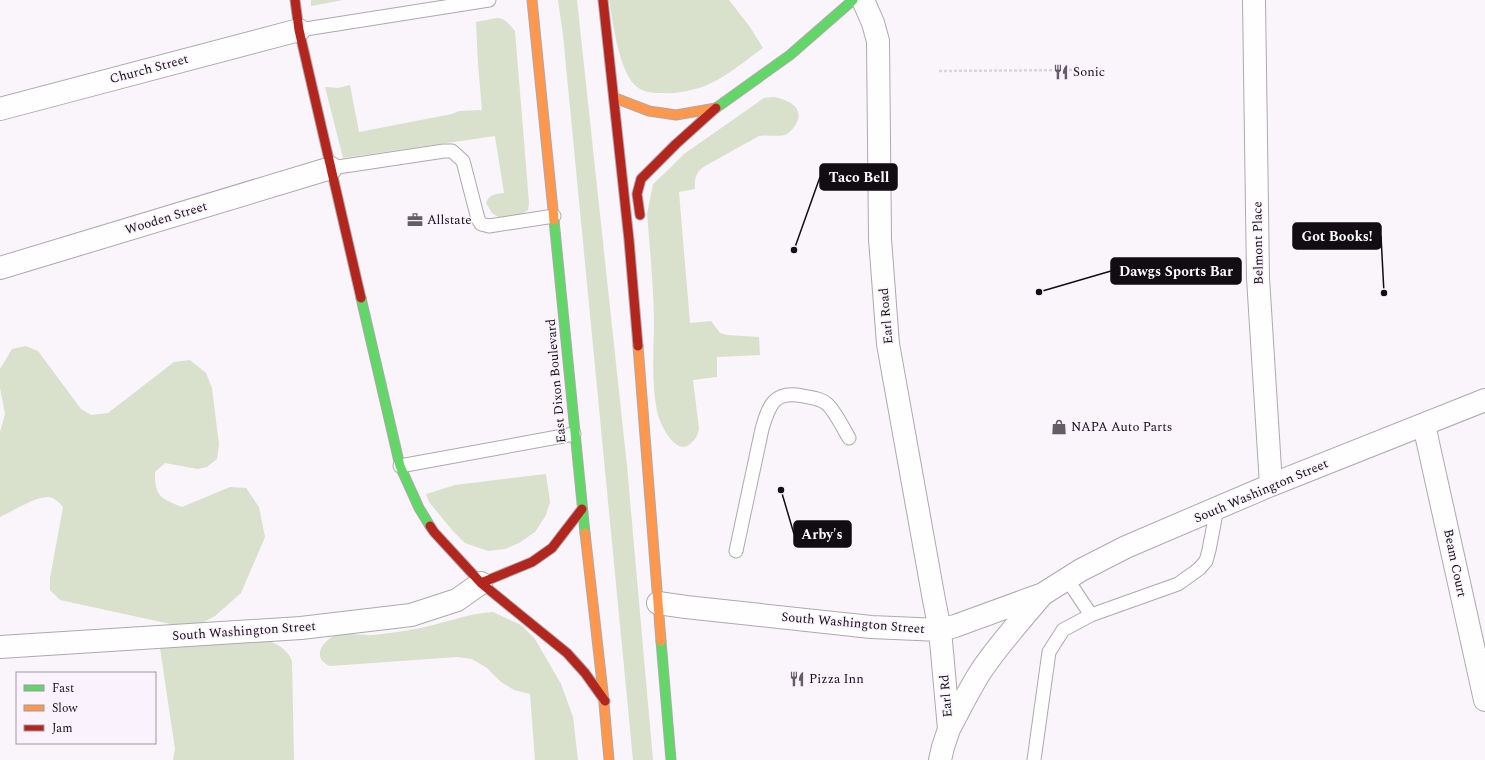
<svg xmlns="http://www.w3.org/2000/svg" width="1485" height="760" font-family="Spectral,serif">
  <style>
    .green { fill: #d9e0cc }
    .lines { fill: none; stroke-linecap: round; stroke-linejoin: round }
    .lane-casing { stroke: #ada9ae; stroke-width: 15 }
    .street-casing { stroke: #ada9ae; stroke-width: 24 }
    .fast-casing { stroke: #ada9ae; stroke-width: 11 }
    .slow-casing { stroke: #ada9ae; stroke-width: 11 }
    .jam-casing { stroke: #ada9ae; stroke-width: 11 }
    .path { stroke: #d8d6d8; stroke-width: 2.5; stroke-dasharray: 3 2; stroke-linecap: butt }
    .lane { stroke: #fefefe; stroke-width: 13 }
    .street { stroke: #fefefe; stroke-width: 22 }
    .fast { stroke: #63d668; stroke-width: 9 }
    .slow { stroke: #ff974d; stroke-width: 9 }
    .jam { stroke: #b3261e; stroke-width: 9 }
    .labels { text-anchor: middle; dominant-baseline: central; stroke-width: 3; stroke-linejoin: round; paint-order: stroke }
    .street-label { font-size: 13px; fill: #110d12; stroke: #faf3fd }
    .poi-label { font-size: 13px; fill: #110d12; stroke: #faf3fd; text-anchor: start }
    .leader { fill: none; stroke: #110d12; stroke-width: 1.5 }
    .callout-dot { fill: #110d12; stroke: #faf3fd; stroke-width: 1.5 }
    .callout { fill: #110d12; stroke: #110d12; stroke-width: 1.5 }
    .callout-label { font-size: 14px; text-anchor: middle; font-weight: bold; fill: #fff }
  </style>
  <rect width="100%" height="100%" fill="#f9f5fb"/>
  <path class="green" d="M311,0H343L311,6Z
    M558,0H577L627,466L653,760H633L563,35Z
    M609,0H729L750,27L763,48C727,74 706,95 659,93C649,93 639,91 632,82C618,63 613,23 609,0Z
    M497,18C506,18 509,25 515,31L529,203L528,210L517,217H498L492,213L486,203C489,194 496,194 504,193L495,136L343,158L325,87L338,88L350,85L359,132L452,114L459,111L482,110L478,64L476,22Z
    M773,97C786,99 804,106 797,122C795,127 791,131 787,134C778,138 768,134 759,136L705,166C695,173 695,177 695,189L679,192L690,323L711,321L720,333L727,335L759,337L760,355L717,357V377L693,380L699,429C698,435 695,440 690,444C675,457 659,422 657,411C651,381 654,347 654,317C653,283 650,248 647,214L653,184L667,171L684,154L764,98Z
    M26,346L38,351L81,409L91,415L108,413L174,362L190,360L206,373L212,388L219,445L217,459L207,467L198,469L165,463L155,472C155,497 160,498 182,507L230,487L246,488L259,507L265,537L241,593L215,616L202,623L175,625L60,600L50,590V578L63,507C59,502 54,497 47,497C33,498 13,511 0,517V432L5,414L0,388V369L12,349Z
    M546,474L550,502L546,515L535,532L519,543L505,549L488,551L465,543L452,530L429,502L426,494L455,485Z
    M493,612L521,625L535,639L561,684L573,717L578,760H535L530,694L514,690L501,682L487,668L472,659L457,657L330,666C311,658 322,641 336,635C343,632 364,636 373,635C392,633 414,630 433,625C454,620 472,613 493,612Z
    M265,639C276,644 287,648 292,661L294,760H173L175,749L160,648Z"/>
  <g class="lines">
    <defs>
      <path id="lane" d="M299,30L489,0
        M331,168L444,151H452L463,161L478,219L481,224L489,226L554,216
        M400,466L574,434
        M736,551L762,429C769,405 774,390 803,396C812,398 820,398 827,404C835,411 843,428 849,438
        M1067,579L1091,615
        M1034,760L1049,652L1063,630L1091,615L1178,584L1199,569L1206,561L1209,550L1217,508"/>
      <path id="street" d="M863,0L873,23L878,41L880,239L888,344L934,600L940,630L949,729L943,747L940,760
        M1254,0L1258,278L1271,485
        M0,109L299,30
        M0,268L331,168
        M1424,425L1485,700
        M658,603L686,607L871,627L940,630L955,626L1043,594L1081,570L1126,547L1271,485L1485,400
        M0,647L301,628L411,615L457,600L481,583
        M949,729C960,709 970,687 983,668C1001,642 1021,620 1041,596"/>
      <path id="fast" d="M716,108L790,55L853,0
        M554,220L585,533
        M361,298L400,466L419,508L430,526
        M661,641L671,760"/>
      <path id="slow" d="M532,0L554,220
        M615,98L649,111L676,115L716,108
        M638,346L661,641
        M585,533L603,692L609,760"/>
      <path id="jam" d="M295,0L299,30L361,298
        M603,0L629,240L638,346
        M640,215L637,194L641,179L676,144L716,108
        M430,526L434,532L481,583L567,653L585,673L605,701
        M481,583L532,562L552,548L582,509"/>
    </defs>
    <use href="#lane" class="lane-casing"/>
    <use href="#street" class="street-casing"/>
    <use href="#fast" class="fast-casing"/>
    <use href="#slow" class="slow-casing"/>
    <use href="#jam" class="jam-casing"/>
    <path class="path" d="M939,71L1073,70"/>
    <use href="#lane" class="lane"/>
    <use href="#street" class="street"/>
    <use href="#fast" class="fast"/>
    <use href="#slow" class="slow"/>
    <use href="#jam" class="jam"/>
  </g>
  <defs>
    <symbol id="restaurant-bare" viewBox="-9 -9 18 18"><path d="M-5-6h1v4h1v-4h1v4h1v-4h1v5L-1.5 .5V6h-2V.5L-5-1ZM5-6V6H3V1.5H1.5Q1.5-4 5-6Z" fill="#625e64" stroke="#faf3fd" stroke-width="2.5" paint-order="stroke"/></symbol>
    <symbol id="office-bare" viewBox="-9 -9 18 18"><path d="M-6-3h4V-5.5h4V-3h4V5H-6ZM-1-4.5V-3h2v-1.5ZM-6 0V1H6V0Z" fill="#625e64" stroke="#faf3fd" stroke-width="2.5" paint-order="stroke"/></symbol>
    <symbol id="shop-bare" viewBox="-9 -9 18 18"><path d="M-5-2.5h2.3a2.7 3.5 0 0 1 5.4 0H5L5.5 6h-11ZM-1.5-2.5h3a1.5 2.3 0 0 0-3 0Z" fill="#625e64" stroke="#faf3fd" stroke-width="2.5" paint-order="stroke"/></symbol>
  </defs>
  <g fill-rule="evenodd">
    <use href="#restaurant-bare" x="1050" y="61" width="22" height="22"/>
    <use href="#office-bare" x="404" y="209" width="22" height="22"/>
    <use href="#shop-bare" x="1048" y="416" width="22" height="22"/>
    <use href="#restaurant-bare" x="786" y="668" width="22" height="22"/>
  </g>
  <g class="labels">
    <g class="street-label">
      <text transform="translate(149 69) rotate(-15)">Church Street</text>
      <text transform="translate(166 218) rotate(-17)">Wooden Street</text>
      <text transform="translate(1258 243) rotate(-91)">Belmont Place</text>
      <text transform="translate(886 316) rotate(-95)">Earl Road</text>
      <text transform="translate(556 381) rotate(-95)">East Dixon Boulevard</text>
      <text transform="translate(1261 491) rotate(-23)">South Washington Street</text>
      <text transform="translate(1455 563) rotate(78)">Beam Court</text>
      <text transform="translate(853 623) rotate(5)">South Washington Street</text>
      <text transform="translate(244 631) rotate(-4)">South Washington Street</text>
      <text transform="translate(946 696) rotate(-95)">Earl Rd</text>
    </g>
    <g class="poi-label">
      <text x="1073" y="72">Sonic</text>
      <text x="427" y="220">Allstate</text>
      <text x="1071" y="427">NAPA Auto Parts</text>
      <text x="809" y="679">Pizza Inn</text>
    </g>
  </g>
  <path class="leader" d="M794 250L820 177M1384 293L1381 236M1039 292L1111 271M781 490L794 534"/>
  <g class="callout-dot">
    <circle cx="794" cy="250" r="4"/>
    <circle cx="1384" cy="293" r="4"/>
    <circle cx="1039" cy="292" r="4"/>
    <circle cx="781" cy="490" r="4"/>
  </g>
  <g class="callout">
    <rect x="820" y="164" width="77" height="26" rx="4"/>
    <rect x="1293" y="223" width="88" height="26" rx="4"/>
    <rect x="1111" y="258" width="130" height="26" rx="4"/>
    <rect x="794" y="521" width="57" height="26" rx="4"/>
  </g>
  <g class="callout-label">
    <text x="859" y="182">Taco Bell</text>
    <text x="1337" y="241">Got Books!</text>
    <text x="1176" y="276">Dawgs Sports Bar</text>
    <text x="822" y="539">Arby's</text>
  </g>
  <rect x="16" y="672" width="140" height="72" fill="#faf3fd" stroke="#9d979f"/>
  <rect x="24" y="685" width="20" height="6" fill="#63d668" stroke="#9d979f"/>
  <text x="52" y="692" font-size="12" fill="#110d12">Fast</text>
  <rect x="24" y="705" width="20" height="6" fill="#ff974d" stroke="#9d979f"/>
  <text x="52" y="712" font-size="12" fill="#110d12">Slow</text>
  <rect x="24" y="725" width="20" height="6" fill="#b3261e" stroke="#9d979f"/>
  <text x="52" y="732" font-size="12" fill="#110d12">Jam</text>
</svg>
